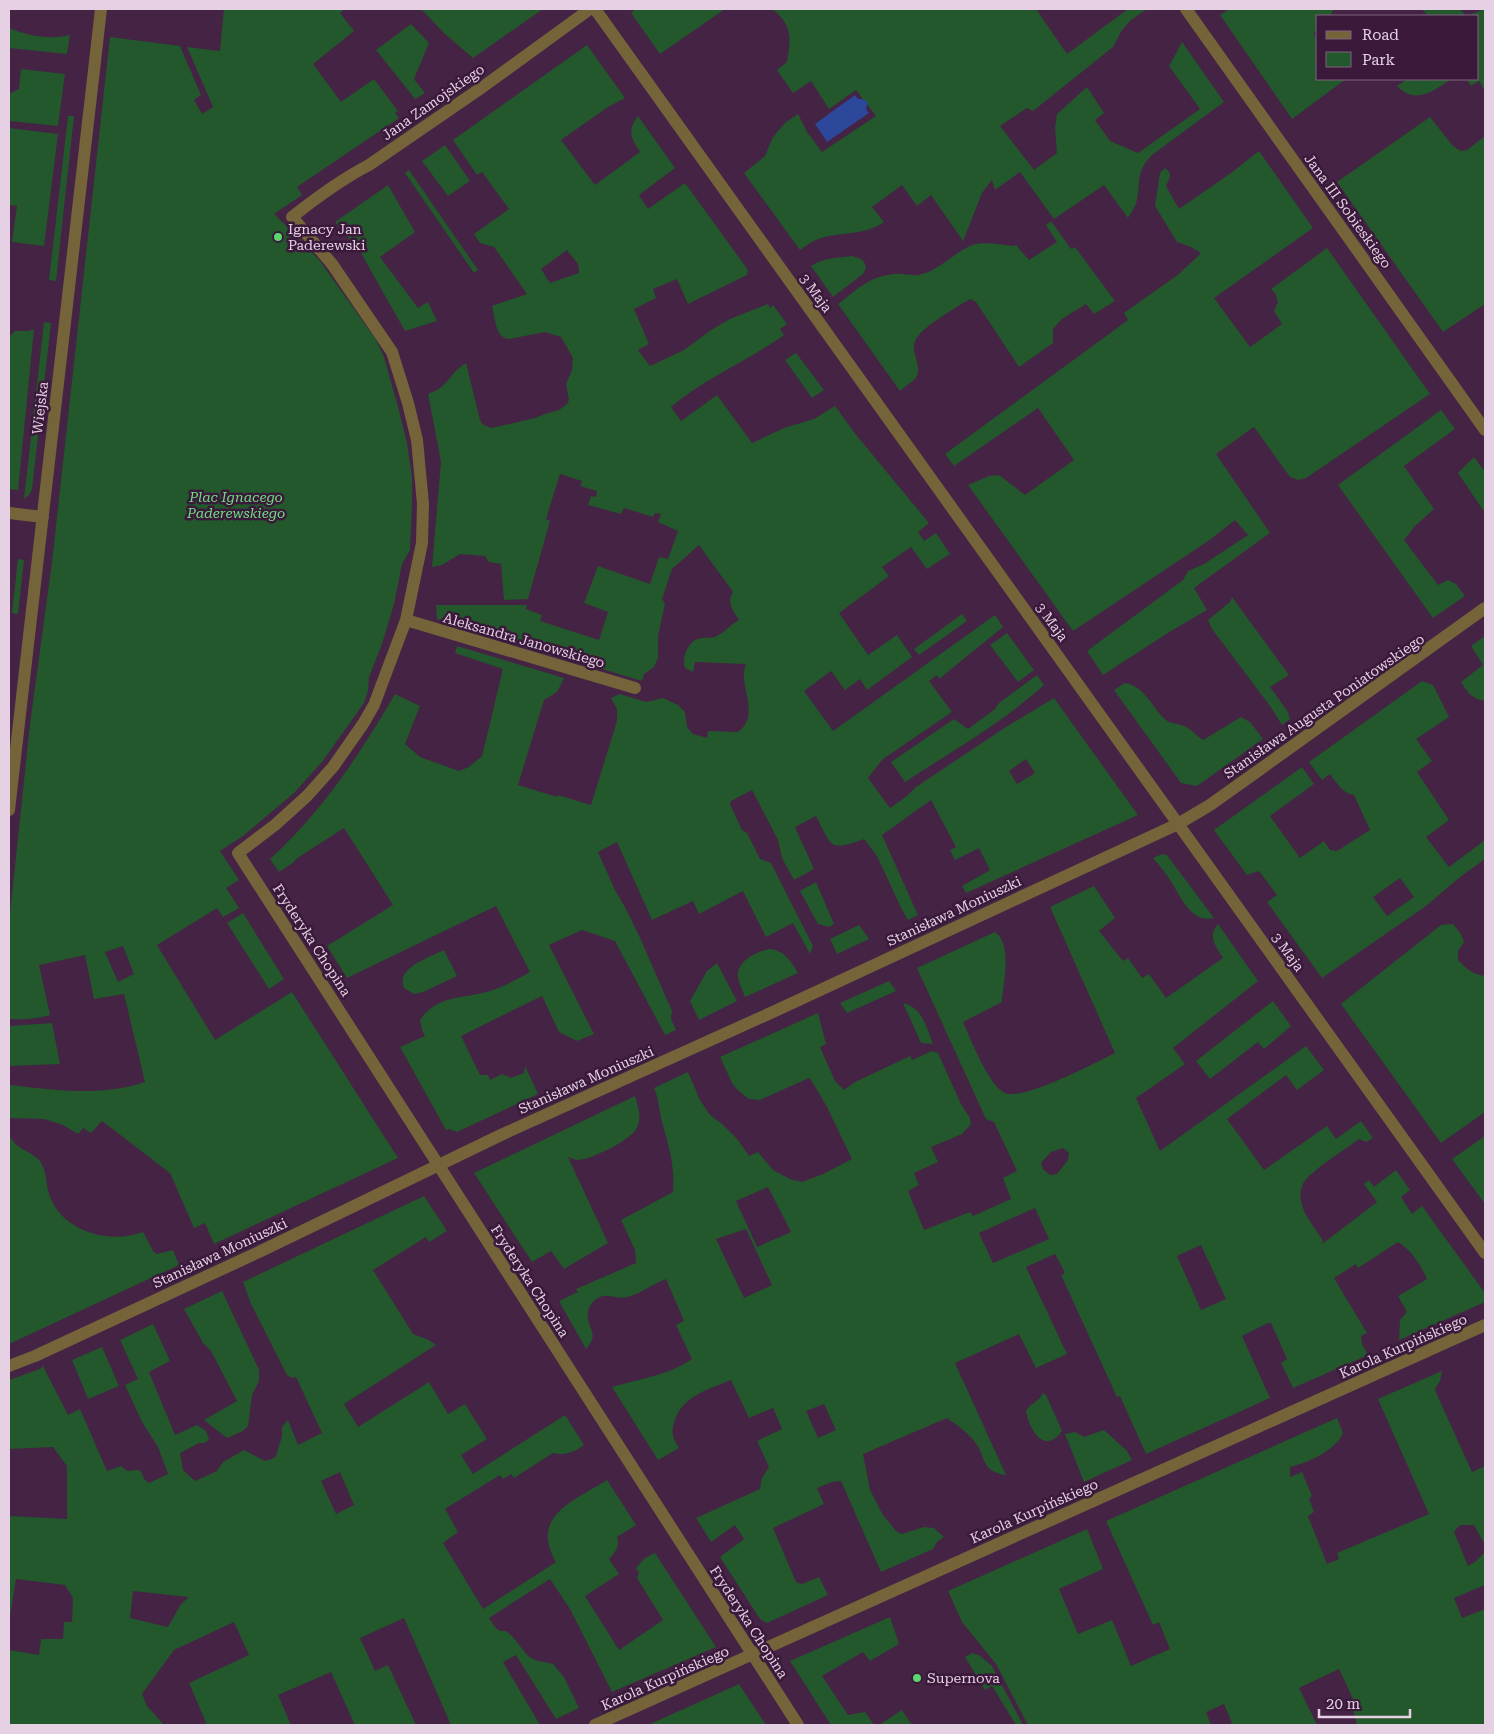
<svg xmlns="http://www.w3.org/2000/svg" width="1494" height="1734" font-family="'Roboto Serif',serif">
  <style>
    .green { fill: #23572c; fill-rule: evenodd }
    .water { fill: #2d479a }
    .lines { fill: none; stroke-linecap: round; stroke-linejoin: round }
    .minor { stroke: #75633a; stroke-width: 12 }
    .poi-dot { fill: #5ad56f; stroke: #3a193a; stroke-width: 2 }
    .labels { text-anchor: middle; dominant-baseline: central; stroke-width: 5; stroke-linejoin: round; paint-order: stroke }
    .street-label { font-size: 14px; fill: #e5d0e4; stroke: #3a193a }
    .poi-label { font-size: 14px; fill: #e5d0e4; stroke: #3a193a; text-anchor: start }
    .park-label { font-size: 14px; font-style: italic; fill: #6edf7f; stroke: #3a193a }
  </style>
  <rect width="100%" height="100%" fill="#442344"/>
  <path class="green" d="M224,9H345L340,13L354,31L313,64L341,102L374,79L398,111L395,113L399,118L297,187L302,195L274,214L299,238L320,261L376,340L384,357L398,407L407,443L412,477V506L410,550L402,564L394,604L382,644L369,677L368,691L364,703L322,762L294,793L243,836L220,851L239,880L226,888L239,908L223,917L217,908L157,945L215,1040L292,992L398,1158L214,1244L205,1223L194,1228L170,1173L102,1121L91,1133L83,1128L78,1134L63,1125L44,1119L9,1118V1085C54,1090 101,1097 145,1082L124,994L94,999L85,955L39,965L50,1015C37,1019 22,1020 9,1019V923L30,724L52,562L110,37L180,46L201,95L194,100L202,114L213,107L187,47L220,51ZM123,946L134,974L118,982L105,952Z
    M421,9H543L473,58L445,34Z
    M636,9H725L660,54L631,13Z
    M772,9H1036L1067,54L1128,9H1147L1131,20L1122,30L1113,47L1033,111L1027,108L1000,126L1034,170L1057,153L1055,128L1057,114L1087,87L1104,113L1095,120L1110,141L1138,153L1200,109L1169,66L1182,42L1224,102L1152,155C1134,174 1142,181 1136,204C1134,209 1130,214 1128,218L1104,185L1054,219L1020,172L995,190L992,180L982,193L963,241L931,195L917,206L902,185L872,207L884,222C866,235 842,232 821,238C814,240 806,246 800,250L744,173L765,156L772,139L777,132L786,122L798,114L807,132L822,152L876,116L856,90L829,109L811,81L793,93L777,70L787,62C791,39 793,25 772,9Z
    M1229,9H1334L1330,16H1318V29L1314,33L1318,45V79H1346L1292,119L1220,15Z
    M1421,9H1460L1466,16L1485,9V91L1479,81L1471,86L1466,79H1478V16H1429Z
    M411,24L429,43L414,79L425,93L415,99L376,50Z
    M9,28C28,36 50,40 70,35L67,54L9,48Z
    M587,45L625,98L608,107L561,140L595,185L640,152C631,138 627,131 638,116L675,168L639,195L648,209L685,183L748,270L747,275L688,304L677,279L653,289L656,298L634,309L649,344L638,350L650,366L684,350L711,330L730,319L768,304L770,308L773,305L787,324L780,329L784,335C748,361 705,378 671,407L681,421L717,395L752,443L784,428L814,419L835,406L857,436L929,523L918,532L924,541L936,533L950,554L927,569L911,547L882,567L889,576L839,613L868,655L897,635L912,657L867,690L860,679L845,690L831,671L804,691L833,731L995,615L1003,627L939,679L937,675L929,681L952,712L883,759L868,778L890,808L907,796L916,787L1006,727L1054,698L1138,815L966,893L962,886L990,870L979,848L955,860L950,850L956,847L931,800L882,835L918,915L908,920L902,910L877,856L864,839C829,852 832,847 816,816L795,827L814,869L794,880L782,858L778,840L752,790L731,801L730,804L742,830L747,833L760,859L771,863L813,946L810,954L793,923L766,937L743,891L699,914L693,901L652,920L617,842L598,852L615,890L625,907L641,940L672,1011L671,1019L676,1030L665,1035L615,941L582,930L549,945L594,1034L577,1041L559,1032L542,996L461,1036L480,1075H488L490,1080L502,1074L511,1078L524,1073L525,1066L538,1094L457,1132L449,1129L446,1130L400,1047L425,1036L422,1030L420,1020C438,994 464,999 490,991C504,987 517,979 530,972L496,906L347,978L327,946L393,905L344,828L296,859L294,862L279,872L270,859C322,812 360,754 395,694L420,706L405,744L420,757L459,771L469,767L482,756L503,669L455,653L457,646L564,678L557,692L544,700L518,785L557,797L558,795L591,805L617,721V709L611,698L620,694L646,702L663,698L678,705L685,712L687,727L693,734L707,738L708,731L738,732C762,714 737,686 746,664L695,662L693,672L685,668C681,657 689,639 702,638C708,637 711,639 717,636C725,632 731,624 739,620C733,610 726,603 733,592L699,545L672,569L662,599L665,604L658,636V658L654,667L644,674L642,681L437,619L436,605H527L526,609L542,615L540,621L599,640L608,612L584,603L598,566L650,584L659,557L668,559L678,531L658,522L661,514L655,513L653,517L624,508L621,514L588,505L591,496L596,497L597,491L580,486L582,481L560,474L546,519L550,521L528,599L504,600L501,564L489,562L485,556L460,554L442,565L432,567L441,462L428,394C449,387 448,374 466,363L480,420L482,424L491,428L535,418L545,414L559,410L567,404L569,400L566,384L572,370L573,358L561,337L545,332L509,339C495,338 495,317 492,306L527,294L494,247L480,243L474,234L509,209L482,172L477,175L453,140ZM567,250L578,264L579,273L550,283L541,269ZM1026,759L1035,773L1017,784L1009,771Z
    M21,69L65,74L58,126L9,121V94L19,89Z
    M1407,79H1452C1433,90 1417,106 1397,86Z
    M68,116H74L56,281L49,280Z
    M1430,117L1453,146L1461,151L1467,150L1485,136V304L1443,332L1337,182Z
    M9,128L58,134L44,246L12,242L17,206L9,205Z
    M445,145L470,181L448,196L422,161Z
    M1259,151L1313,228L1214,298L1250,347L1282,324L1274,311L1278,302L1275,293L1271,289L1327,248L1430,394L1306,478L1298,480L1290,477L1254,427L1216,454L1270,533L1194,588L1207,610L1171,631L1103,675L1087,651L1183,580L1188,571L1204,564L1248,535L1235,520L1211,539L1073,631L968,485L989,476L999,475L1025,495L1074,460L1038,408L954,466L945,454L1128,320L1124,313L1179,274L1201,253L1191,247L1177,242L1155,206L1160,173L1165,168C1173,174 1170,177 1166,186L1179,209L1231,173Z
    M409,170L478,270L474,273L405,173Z
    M388,185L415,232L380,257L418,308L428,302L437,321L405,331L361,253L335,222Z
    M1051,221L1071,249L1075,247L1115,301L1094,314L1086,304L1062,319L1053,329V343L1019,367L976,302L970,299C957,307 920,328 915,341C910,353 924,367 915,379C911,383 904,387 900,391L838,304C858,289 869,276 895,274C904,273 913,277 922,274C940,270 959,248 976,244C988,242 1002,245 1014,246L1016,245L1029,260L1057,242L1046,225Z
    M852,256C859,258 865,259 866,268L863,274L833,297L811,266C823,258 837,258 852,256Z
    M44,322L51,323L32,489L29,495L24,499Z
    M34,329L18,490L9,489V337L15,331H29Z
    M796,353L824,390L812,398L785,360Z
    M1441,410L1455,429L1404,466L1434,509L1415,526L1404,540L1438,585L1448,580L1456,584L1465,596L1433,618L1338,485Z
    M1474,457L1485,472V513L1458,473Z
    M18,559L24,560L18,614L12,613Z
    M1232,597L1289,675L1270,687L1288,712L1290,719L1282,725L1270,706L1212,629L1208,620L1230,602Z
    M962,614L967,621L919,655L914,649Z
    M1007,633L1034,670L1018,682L990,645Z
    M1485,636V701C1471,698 1469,694 1461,682L1483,665L1471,646Z
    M1037,675L1044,685C1002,723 952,751 905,782L891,762L954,719L968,729L995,709L999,703Z
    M1422,681L1433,685L1449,717L1416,739L1432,761L1417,772L1449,820L1426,837L1449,867L1485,840V859L1460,877L1426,906L1322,978L1267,902L1277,895L1259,871L1247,875L1214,830L1302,767L1314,784L1270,816L1300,858L1324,841L1330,850L1337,851L1370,830L1354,795C1342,793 1337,783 1330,774L1322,780L1309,762ZM1400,878L1414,897L1387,916L1373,897Z
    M1125,683C1145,686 1152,708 1166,720C1170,724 1178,723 1184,726C1192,729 1196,736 1203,740L1241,717L1250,722L1263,739L1197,786L1181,783L1114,690Z
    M1162,854L1167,855L1214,918C1191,924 1180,895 1170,880C1165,872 1159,865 1153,858Z
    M816,882L834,924L829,927L818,924L800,891Z
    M1094,886L1115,918L1099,931L1123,961L1128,958L1142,978L1149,974L1166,998L1223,958C1216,947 1207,936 1218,924L1258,981L1173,1048L1185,1064L1136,1098L1160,1151L1306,1046L1324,1070L1297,1090L1286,1075L1227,1119L1264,1170L1327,1126L1336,1139L1361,1121L1373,1138L1366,1142L1359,1139C1346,1149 1312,1170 1304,1182C1299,1190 1300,1200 1303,1208C1307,1220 1317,1230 1323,1241L1322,1244L1377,1202L1364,1184L1369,1180L1374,1187L1396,1170L1410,1190L1401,1197L1412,1214L1422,1206L1485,1293V1302L1399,1340L1400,1320L1407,1312L1398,1296L1427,1279C1421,1265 1411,1250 1398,1242L1358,1268L1356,1264L1334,1278L1367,1333L1361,1336L1362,1344L1368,1355L1293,1388L1281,1363L1287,1359L1271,1323H1268L1242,1336L1270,1398L1146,1454L1120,1396L1117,1397L1061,1275L1064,1274V1271L1055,1254L1026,1267L1067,1354L1036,1368L1019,1334L955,1363L1006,1475C980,1471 987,1458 975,1442C968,1433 957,1425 947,1418L863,1454L870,1490L883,1515L896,1531L902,1534L924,1527L934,1528L944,1537L937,1542L933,1549L881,1572L841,1481L832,1482L817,1488L824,1504L773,1528L796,1582L802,1584L819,1577L828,1595L767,1623L760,1619L720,1557L744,1539L735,1525L711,1542L696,1518L760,1489L762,1478L769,1467L757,1441L782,1429L773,1408L749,1418L731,1380C709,1389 681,1396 674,1423C671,1433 673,1439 679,1448L658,1460L612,1387C639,1379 669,1375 692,1359L676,1325L684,1321L666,1279C653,1284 640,1294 627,1297C618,1300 608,1293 600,1297C595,1299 588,1306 588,1312C586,1329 601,1332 586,1349L559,1301L578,1292L576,1289L636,1263L635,1250L621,1220L673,1192C675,1166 669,1147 662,1122C659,1111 659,1099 654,1088L688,1072L700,1100L710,1115L722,1124L738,1140L749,1156L758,1152L773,1170L790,1179L802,1182L823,1174L852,1159L826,1105L811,1080L809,1078L760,1100L749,1099L740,1092L733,1085L720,1057L818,1013L826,1044L820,1047L835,1081L844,1090L855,1082L910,1056L912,1060L932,1051L938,1053L961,1104L970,1118L971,1124L962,1134L931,1147L938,1162L914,1173L919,1185L908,1191L924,1230L970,1212L973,1216L1011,1199L1003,1178L1017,1171L994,1122L986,1119L917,968L995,932C1013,945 1003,983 1002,1002L963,1022C971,1040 989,1086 1005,1093C1023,1101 1095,1063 1115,1053L1050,907ZM1063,1148L1069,1153L1068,1160L1057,1174L1050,1175L1043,1169L1041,1163L1051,1152ZM768,1187L791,1232L757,1247L736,1201ZM1035,1208L1049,1239L993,1263L979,1233ZM746,1229L772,1285L744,1298L716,1239ZM1201,1245L1226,1299L1201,1310L1177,1256ZM824,1404L836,1430L818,1438L806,1411Z
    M243,913L284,979L269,989L227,923Z
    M1453,924L1461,934L1464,942L1458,951V960C1466,968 1473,975 1485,976V1112L1441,1143L1341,1004L1441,925Z
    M859,925L869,939L837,954L830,939Z
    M769,949C784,950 791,961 798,973L745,997C743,991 739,984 738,978C736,961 756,952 769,949Z
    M444,950L457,976L423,992L414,994L404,988C395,968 430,957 444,950Z
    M717,963L737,1001L699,1020L690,1001L707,971Z
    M889,981L896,991L847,1013L840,1003Z
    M1273,1001L1291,1026L1264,1049L1258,1042L1210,1079L1196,1061Z
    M903,1003C922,1007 927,1028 933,1044L921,1043Z
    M52,1023L60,1064L9,1066V1026Z
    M635,1096C638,1107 642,1117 637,1128C631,1140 592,1159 579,1160C575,1160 571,1158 568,1157L608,1243L564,1269L551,1251L532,1262L474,1173Z
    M9,1134C15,1150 32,1151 40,1161C47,1171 46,1184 49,1194C61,1231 109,1245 143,1232L153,1251L157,1254L173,1250L179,1265L9,1344Z
    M1485,1136V1204L1452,1159Z
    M424,1196L447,1231L429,1242L426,1237L373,1270L413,1334L429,1340L436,1345L344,1404L358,1427L429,1382L448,1414L465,1404L487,1439L461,1455L473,1474L565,1415L584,1445C574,1452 566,1456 553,1453L514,1478L511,1474L503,1479L500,1475L445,1509L458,1532L443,1543L483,1609L556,1562C529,1516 574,1501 607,1480L636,1525L617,1537C620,1546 616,1552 609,1559L619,1574L585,1596L619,1650L663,1620L637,1578L639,1573L636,1568L645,1558L655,1553L716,1647L612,1692L570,1609L550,1579L489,1618L495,1627L500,1631H506L512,1636L528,1656L535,1660L553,1664L564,1677L579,1708L556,1719L516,1655L503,1662L540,1725H451L404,1618L360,1638L375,1671L388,1665L416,1725H355L331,1672L278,1695L291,1725H207L189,1683L249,1655L234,1622L174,1650L142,1694L147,1706L164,1725H9V1650L39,1655L41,1639H63L64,1622H72L73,1598L65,1585L16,1579L9,1623V1516L67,1519V1466L53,1447L9,1449V1380L40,1369L43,1366L68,1415L80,1409L107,1471L121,1466L127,1471L138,1470L141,1471L144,1479L149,1483L168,1474L158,1447L142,1422L125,1385L138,1379L120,1340L153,1324L170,1361L149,1372L175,1435L197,1425L206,1431L209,1439L205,1443H199L180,1453L183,1470L195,1481L217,1471L223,1462L244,1450L265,1461L272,1459L276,1456L282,1436V1427L288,1420L298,1445L322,1433L296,1377L292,1378L287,1375L251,1304L243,1282ZM340,1472L354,1505L336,1514L321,1481ZM133,1591L188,1597V1598L181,1604L168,1627L130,1618Z
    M222,1291L259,1370V1381L252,1395L248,1426L243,1431L227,1438L204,1420L237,1401L211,1351L203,1343L184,1309Z
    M102,1347L119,1386L88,1399L72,1360Z
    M1442,1371L1440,1381L1435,1389L1437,1395L1472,1472L1485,1466V1545L1474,1525H1460L1454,1532L1468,1566L1475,1562L1485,1552V1585L1454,1598L1462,1618L1485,1609V1725H1357L1353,1710L1355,1703L1339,1669L1299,1688L1317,1725H1227L1232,1723L1224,1704L1206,1712L1211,1725H1028L996,1664L962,1622L948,1591L1087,1529L1103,1569L1059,1589L1078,1634L1112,1620L1131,1666L1170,1649L1159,1622L1153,1625L1106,1521L1337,1418L1343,1433C1336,1450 1308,1463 1290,1467V1477L1302,1472L1312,1496L1309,1499L1314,1512L1308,1516L1327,1564L1339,1559L1337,1553L1429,1514L1378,1399Z
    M1043,1393L1046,1395L1062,1431C1044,1456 1029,1429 1026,1411C1030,1403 1039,1402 1043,1393Z
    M1104,1430L1127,1451L1132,1460L1084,1482L1065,1434L1075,1432L1084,1437Z
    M890,1617L899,1644L870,1661L863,1652L822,1676L848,1715L865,1712L874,1725H831L790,1661Z
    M972,1653L979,1655L992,1666L1023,1725H1016L992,1686L985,1690L965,1657Z
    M739,1684L766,1725H648Z
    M902,1710L912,1725H879Z"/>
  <path class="water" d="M855,95L858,99H863L868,103L866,109L869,113L827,142L815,124Z"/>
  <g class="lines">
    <path class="minor" d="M590,9L484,86L369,165C342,179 316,198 292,217L332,264L392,352L408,403L417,440L423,504L422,543L406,620L374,705L363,724L333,767L307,796L275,825L238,853L798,1725
      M595,9L1485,1253
      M1186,9L1485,430
      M9,513L43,517
      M406,620L635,688
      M9,810L101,9
      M9,1366L35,1356L261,1251L503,1134L775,1011L1178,824L1210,805L1255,773L1485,608
      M595,1725L1485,1325"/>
  </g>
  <g class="poi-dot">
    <circle cx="278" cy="237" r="5"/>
    <circle cx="917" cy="1678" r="5"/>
  </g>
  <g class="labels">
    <g class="street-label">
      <text transform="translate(433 102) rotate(-35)">Jana Zamojskiego</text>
      <text transform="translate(1348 211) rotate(54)">Jana III Sobieskiego</text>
      <text transform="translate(816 293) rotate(54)">3 Maja</text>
      <text transform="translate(40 408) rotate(-83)">Wiejska</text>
      <text transform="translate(1052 622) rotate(54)">3 Maja</text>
      <text transform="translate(524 640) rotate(16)">Aleksandra Janowskiego</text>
      <text transform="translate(1324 706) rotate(-35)">Stanisława Augusta Poniatowskiego</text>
      <text transform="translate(954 911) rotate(-25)">Stanisława Moniuszki</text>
      <text transform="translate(312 940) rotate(57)">Fryderyka Chopina</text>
      <text transform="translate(1288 952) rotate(54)">3 Maja</text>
      <text transform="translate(586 1080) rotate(-24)">Stanisława Moniuszki</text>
      <text transform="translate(220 1253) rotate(-25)">Stanisława Moniuszki</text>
      <text transform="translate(530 1281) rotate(57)">Fryderyka Chopina</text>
      <text transform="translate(1403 1346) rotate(-24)">Karola Kurpińskiego</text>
      <text transform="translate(1034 1511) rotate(-24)">Karola Kurpińskiego</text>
      <text transform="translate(749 1622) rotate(57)">Fryderyka Chopina</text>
      <text transform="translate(665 1678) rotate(-24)">Karola Kurpińskiego</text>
    </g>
    <g class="poi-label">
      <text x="288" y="229">Ignacy Jan<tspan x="288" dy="16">Paderewski</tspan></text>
      <text x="927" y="1678">Supernova</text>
    </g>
    <g class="park-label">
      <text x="236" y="497">Plac Ignacego<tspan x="236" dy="16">Paderewskiego</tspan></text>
    </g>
  </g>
  <rect width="1494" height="1734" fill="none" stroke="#e5d0e4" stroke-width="20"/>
  <rect x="1316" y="15" width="162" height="65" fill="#3a193a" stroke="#7e627e"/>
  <rect x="1326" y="31" width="25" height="8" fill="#75633a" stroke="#7e627e"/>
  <text x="1362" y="40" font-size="15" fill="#e5d0e4">Road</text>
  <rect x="1326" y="52" width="25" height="15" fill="#23572c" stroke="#7e627e"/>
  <text x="1362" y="65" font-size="15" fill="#e5d0e4">Park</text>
  <path d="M1319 1709v8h91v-8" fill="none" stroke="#e5d0e4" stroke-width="2.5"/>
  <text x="1326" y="1709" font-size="15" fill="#e5d0e4" stroke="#3a193a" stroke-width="4" paint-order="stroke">20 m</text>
</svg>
